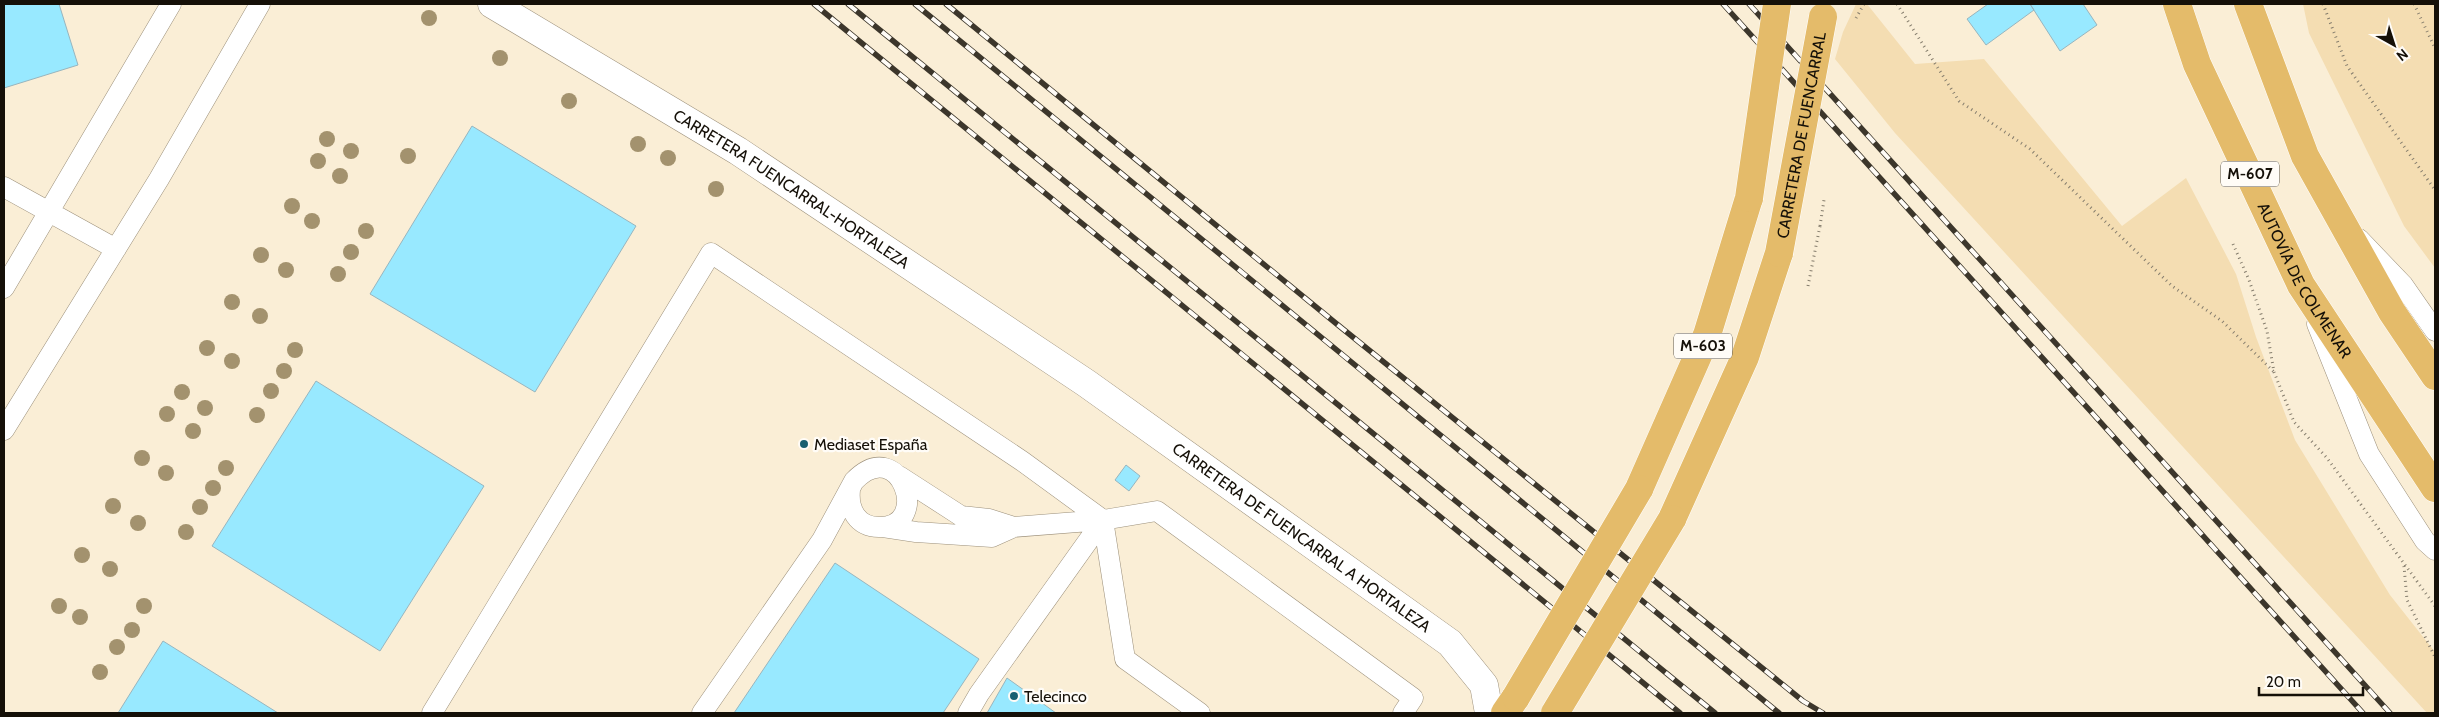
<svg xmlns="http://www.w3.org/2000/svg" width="2439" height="717" font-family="Cabin,sans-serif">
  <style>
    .green { fill: #f4ddb2 }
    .building { fill: #98e9ff; stroke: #98b5be }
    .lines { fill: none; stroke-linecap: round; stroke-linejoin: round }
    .lane-casing { stroke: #9c907b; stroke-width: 21 }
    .street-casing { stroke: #9c907b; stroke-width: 29 }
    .highway-casing { stroke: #fff; stroke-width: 29 }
    .path { stroke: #857d6d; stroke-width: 3; stroke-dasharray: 1 4; stroke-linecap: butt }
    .lane { stroke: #fff; stroke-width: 20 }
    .street { stroke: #fff; stroke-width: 28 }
    .highway { stroke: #e4bb6a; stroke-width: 28 }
    .rail-casing { stroke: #3c362b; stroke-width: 5.5 }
    .rail { stroke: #fffcf7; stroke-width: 4; stroke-dasharray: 11; stroke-linecap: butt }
    .highway-bridge-casing { stroke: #fff; stroke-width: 29; stroke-linecap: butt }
    .path-bridge { stroke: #857d6d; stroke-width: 3; stroke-dasharray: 1 4; stroke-linecap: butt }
    .highway-bridge { stroke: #e4bb6a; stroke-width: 28 }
    .tree { fill: #a3926e }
    .poi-dot { fill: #185f70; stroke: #fffcf7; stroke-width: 2 }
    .labels { text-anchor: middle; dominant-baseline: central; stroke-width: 4.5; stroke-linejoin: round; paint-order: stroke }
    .shield { fill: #fffcf7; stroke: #5b5750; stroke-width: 1 }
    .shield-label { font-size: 15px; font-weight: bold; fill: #151008 }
    .street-label { font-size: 16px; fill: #151008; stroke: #fffcf7 }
    .poi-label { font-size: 16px; fill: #151008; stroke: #fffcf7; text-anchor: start }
  </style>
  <rect width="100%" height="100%" fill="#faeed6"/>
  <path class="green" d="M1856,4H1867L1915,64L1984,59L2122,226L2186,178L2236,274L2256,337L2295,440L2390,595L2435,652V713H2427L1895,133L1835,59L1843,32Z
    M2303,4H2435V268L2404,226L2309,33Z"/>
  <path class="building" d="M4,4H59L78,65L4,88Z
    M1988,4H2030L2034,10L1986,45L1967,19Z
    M2030,4H2083L2097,25L2060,51Z
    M472,126L636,226L535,392L370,294Z
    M316,381L484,486L380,651L212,546Z
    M1126,465L1140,476L1129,491L1115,480Z
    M835,563L979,659L943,713H734Z
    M163,641L278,713H118Z
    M1007,678L1056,713H987Z"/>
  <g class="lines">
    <defs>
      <path id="lane" d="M4,187L116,249
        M2359,239L2403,285L2435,331
        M4,288L171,4
        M2317,324L2369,454L2425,541L2435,550
        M4,430L159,179L260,4
        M899,476L961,516L989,519L1014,527
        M883,527L916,532L992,537L1014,527L1103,520L1157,511L1413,698L1403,713
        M432,713L711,253L1022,461L1103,520L1125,659L1200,713
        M702,713L822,540L854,481C900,433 933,528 879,527C857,527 848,509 850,490
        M968,713L979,694L1103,520"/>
      <g id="street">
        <path id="s1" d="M492,4L738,151L1086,383L1450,643L1484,685L1489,713"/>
      </g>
      <g id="highway">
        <path id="s2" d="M2177,4L2197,64L2301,285L2435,488"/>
        <path d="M2248,4L2305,156L2392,312L2435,376"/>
        <path d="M1639,489L1707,335L1749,198"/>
        <path d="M1672,519L1745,357L1779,253"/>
        <path d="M1505,713L1516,697"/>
      </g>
    </defs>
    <use href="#lane" class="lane-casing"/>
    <use href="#street" class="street-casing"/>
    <use href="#highway" class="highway-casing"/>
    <path class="path" d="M1897,4L1959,101L2030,149L2172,286L2222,321L2274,372
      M2323,4L2347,66L2435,190
      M2414,4L2435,48
      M1856,18L1864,4
      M2233,244L2249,280L2267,331L2274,372L2294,422L2327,458L2435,606
      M1808,286L1820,226
      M2404,566L2407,600L2435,657"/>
    <use href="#lane" class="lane"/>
    <use href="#street" class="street"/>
    <use href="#highway" class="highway"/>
    <defs>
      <path id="rail" d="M814,4L1680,713
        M848,4L1715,713
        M915,4L1779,713
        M946,4L1338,325L1803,701L1823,713
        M1723,4L2363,713
        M1749,4L2390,713"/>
    </defs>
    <use href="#rail" class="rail-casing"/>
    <use href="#rail" class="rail"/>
    <defs>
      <g id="highway-bridge">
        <path d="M1749,198L1777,4"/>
        <path id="s3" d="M1779,253L1823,17"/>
        <path d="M1516,697L1639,489"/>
        <path d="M1555,713L1672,519"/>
      </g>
    </defs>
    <use href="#highway-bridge" class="highway-bridge-casing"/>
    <path class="path-bridge" d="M1820,226L1824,200"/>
    <use href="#highway-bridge" class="highway-bridge"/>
  </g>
  <g class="tree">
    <circle cx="429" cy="18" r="8"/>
    <circle cx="500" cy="58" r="8"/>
    <circle cx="569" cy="101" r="8"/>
    <circle cx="327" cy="139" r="8"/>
    <circle cx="638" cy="144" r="8"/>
    <circle cx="351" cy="151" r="8"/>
    <circle cx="408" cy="156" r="8"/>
    <circle cx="668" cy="158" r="8"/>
    <circle cx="318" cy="161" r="8"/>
    <circle cx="340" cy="176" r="8"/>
    <circle cx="716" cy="189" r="8"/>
    <circle cx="292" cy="206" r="8"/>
    <circle cx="312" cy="221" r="8"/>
    <circle cx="366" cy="231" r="8"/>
    <circle cx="351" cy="252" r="8"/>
    <circle cx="261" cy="255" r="8"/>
    <circle cx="286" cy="270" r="8"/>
    <circle cx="338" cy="274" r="8"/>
    <circle cx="232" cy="302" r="8"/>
    <circle cx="260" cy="316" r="8"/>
    <circle cx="207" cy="348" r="8"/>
    <circle cx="295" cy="350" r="8"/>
    <circle cx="232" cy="361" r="8"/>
    <circle cx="284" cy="371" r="8"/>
    <circle cx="271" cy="391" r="8"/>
    <circle cx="182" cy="392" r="8"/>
    <circle cx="205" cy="408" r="8"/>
    <circle cx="167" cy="414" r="8"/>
    <circle cx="257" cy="415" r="8"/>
    <circle cx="193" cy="431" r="8"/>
    <circle cx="142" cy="458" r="8"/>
    <circle cx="226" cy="468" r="8"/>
    <circle cx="166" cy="473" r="8"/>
    <circle cx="213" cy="488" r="8"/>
    <circle cx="113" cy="506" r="8"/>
    <circle cx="200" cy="507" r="8"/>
    <circle cx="138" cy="523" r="8"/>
    <circle cx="186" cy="532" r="8"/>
    <circle cx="82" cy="555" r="8"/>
    <circle cx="110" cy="569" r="8"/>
    <circle cx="59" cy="606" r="8"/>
    <circle cx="144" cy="606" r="8"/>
    <circle cx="80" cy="617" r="8"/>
    <circle cx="132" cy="630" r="8"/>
    <circle cx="117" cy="647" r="8"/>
    <circle cx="100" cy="672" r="8"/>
  </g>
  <g class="poi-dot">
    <circle cx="804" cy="444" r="5"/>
    <circle cx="1014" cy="696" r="5"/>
  </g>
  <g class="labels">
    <g class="shield">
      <rect x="2221" y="161.5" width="58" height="25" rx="4"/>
      <rect x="1674" y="333.5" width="58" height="25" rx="4"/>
    </g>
    <g class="shield-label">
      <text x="2250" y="174">M-607</text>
      <text x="1703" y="346">M-603</text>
    </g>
    <g class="street-label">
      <text stroke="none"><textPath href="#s3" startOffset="120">CARRETERA DE FUENCARRAL</textPath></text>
      <text stroke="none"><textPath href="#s1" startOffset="352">CARRETERA FUENCARRAL-HORTALEZA</textPath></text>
      <text stroke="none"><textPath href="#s2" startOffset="305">AUTOVÍA DE COLMENAR</textPath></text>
      <text stroke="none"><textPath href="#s1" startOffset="970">CARRETERA DE FUENCARRAL A HORTALEZA</textPath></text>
    </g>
    <g class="poi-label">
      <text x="814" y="444">Mediaset España</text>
      <text x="1024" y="696">Telecinco</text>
    </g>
  </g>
  <rect width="2439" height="717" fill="none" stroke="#151008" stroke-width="10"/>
  <g transform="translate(2394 45) rotate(141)" stroke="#fffcf7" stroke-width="4" paint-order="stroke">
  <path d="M0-4L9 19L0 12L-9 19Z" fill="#151008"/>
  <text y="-8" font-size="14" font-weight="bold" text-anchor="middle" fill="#151008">N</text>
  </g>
  <path d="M2259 687v8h104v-8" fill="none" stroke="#151008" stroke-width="2.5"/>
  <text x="2266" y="687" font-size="15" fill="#151008" stroke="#fffcf7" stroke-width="4" paint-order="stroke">20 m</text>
</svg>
